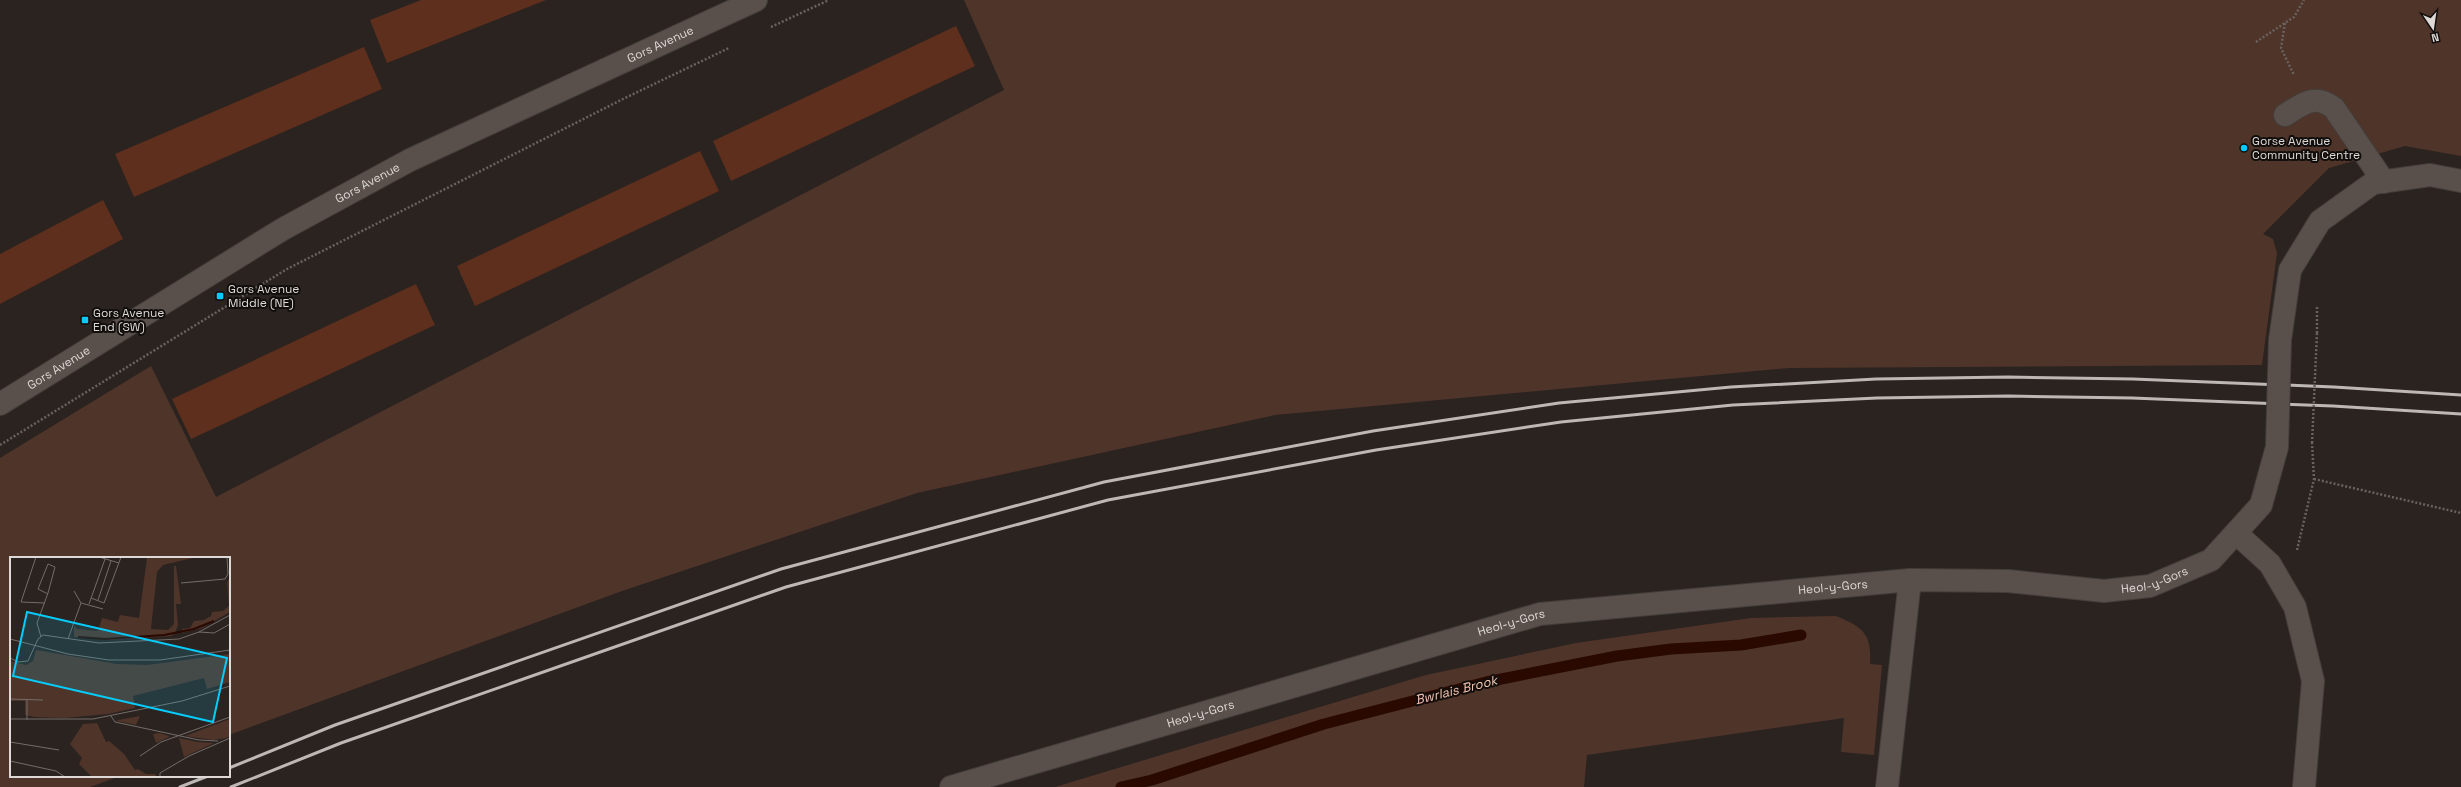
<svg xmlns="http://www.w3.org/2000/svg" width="2461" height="787" font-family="'Space Grotesk',sans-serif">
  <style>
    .green { fill: #4f3429 }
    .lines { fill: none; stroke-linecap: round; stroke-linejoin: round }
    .stream { stroke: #2a0900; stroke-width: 11 }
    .building { fill: #5d2f1c }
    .minor-casing { stroke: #443e3b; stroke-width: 24 }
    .path { stroke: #69625f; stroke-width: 2.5; stroke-dasharray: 2 2; stroke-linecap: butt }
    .minor { stroke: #59504c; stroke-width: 22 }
    .rail { stroke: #bdb8b5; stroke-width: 3 }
    .minor-bridge-casing { stroke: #443e3b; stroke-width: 24; stroke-linecap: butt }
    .path-bridge { stroke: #69625f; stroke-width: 2.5; stroke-dasharray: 2 2; stroke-linecap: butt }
    .minor-bridge { stroke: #59504c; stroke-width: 22 }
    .poi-dot { fill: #08cbf9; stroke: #110e0c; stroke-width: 1.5 }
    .labels { text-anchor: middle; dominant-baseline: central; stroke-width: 4; stroke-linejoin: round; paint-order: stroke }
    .street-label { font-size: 12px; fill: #ded9d7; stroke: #110e0c }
    .poi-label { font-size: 12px; fill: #ded9d7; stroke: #110e0c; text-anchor: start }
    .water-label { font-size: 13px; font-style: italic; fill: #f5c5b2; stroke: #110e0c }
    .inset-river { fill: none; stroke: #2a0900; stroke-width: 2 }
    .inset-road { fill: none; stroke: #736c69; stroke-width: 1 }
    .view { fill: #08cbf9; fill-opacity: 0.15; stroke: #08cbf9; stroke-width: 2 }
    .inset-edge { fill: none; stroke: #ded9d7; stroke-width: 2 }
  </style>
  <rect width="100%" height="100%" fill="#2b2320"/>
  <path class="green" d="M964,0H2461V156L2405,146L2329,168L2263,234L2273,239L2277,253L2262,365L1789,368L1275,415L917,493L622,591L229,735V558H11V776H120L90,787H0V458L151,366L216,497L1004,90Z
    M1836,616C1863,627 1872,634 1870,664L1882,665L1874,755L1841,752L1844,718L1587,755L1584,787H1055L1426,675L1576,643L1751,618Z"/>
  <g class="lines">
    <path class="stream" d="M1121,787L1152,780L1324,724L1486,682L1617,656L1671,649L1741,645L1801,635"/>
  </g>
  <path class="building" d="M421,0H546L387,63L370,20Z
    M956,26L975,66L731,181L713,141Z
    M364,47L382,89L134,197L115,154Z
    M700,151L719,191L475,306L457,266Z
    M103,200L123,239L0,304V254Z
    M416,284L435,325L191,439L172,399Z"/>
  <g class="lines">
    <defs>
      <g id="minor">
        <path d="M2285,115C2303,104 2314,93 2334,108L2384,182"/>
        <path d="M2280,340L2290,270L2320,221L2373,183L2430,175L2461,181"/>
        <path id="s1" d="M0,404L283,229L410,160L756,0"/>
        <path d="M2236,533L2270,564L2295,607L2313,681L2304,787"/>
        <path id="s2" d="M951,787L1540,614L1910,580L2008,581L2104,591L2150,586L2211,560L2261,505L2277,447"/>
        <path d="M1887,787L1910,580"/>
      </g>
    </defs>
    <use href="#minor" class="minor-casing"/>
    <path class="path" d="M2285,23L2281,48L2294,75
      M771,27L829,0
      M2256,42L2294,17L2304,0
      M2317,333V306
      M0,445L287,269L623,99L729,48
      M2314,479L2461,513
      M2297,550L2314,479L2312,443"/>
    <use href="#minor" class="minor"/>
    <path class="rail" d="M229,768L335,725L781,569L1104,482L1373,431L1559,403L1731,387L1876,379L2008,377L2133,379L2334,387L2461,395
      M180,787L208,776
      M231,787L341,743L786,587L1108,500L1376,450L1561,422L1733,405L1877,398L2008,396L2132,398L2333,406L2461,414"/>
    <defs>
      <path id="minor-bridge" d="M2277,447L2280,340"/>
    </defs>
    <use href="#minor-bridge" class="minor-bridge-casing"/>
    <path class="path-bridge" d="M2312,443L2317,333"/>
    <use href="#minor-bridge" class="minor-bridge"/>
  </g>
  <g class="poi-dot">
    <circle cx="2244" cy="148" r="4"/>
    <rect x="216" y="292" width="8" height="8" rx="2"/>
    <rect x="81" y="316" width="8" height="8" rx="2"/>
  </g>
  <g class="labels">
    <g class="street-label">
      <text stroke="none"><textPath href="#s1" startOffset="753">Gors Avenue</textPath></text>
      <text stroke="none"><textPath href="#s1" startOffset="429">Gors Avenue</textPath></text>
      <text stroke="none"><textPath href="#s1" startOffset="69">Gors Avenue</textPath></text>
      <text stroke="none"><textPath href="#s2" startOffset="1232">Heol-y-Gors</textPath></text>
      <text stroke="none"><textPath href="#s2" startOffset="908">Heol-y-Gors</textPath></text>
      <text stroke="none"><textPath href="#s2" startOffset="584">Heol-y-Gors</textPath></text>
      <text stroke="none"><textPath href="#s2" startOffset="260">Heol-y-Gors</textPath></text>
    </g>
    <g class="poi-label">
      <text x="2252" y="141">Gorse Avenue<tspan x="2252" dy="14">Community Centre</tspan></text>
      <text x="228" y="289">Gors Avenue<tspan x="228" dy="14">Middle (NE)</tspan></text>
      <text x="93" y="313">Gors Avenue<tspan x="93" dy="14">End (SW)</tspan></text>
    </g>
    <g class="water-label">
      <text transform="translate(1456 690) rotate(-14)">Bwrlais Brook</text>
    </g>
  </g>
  <g transform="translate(10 557)">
    <rect width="220" height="220" fill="#2b2320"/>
    <path d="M132,0H187L153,8L147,15L141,72L158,73L164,67V9H166L171,47H166L168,68L165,76L161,79L99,83L64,80V69L67,72L88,74L92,61L108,65L110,58L129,61L137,1ZM220,21V55L192,71L172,76V72L180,71L184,64L194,63L201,59L202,55L213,54L219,49L217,25ZM26,93L107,107L137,108L220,97V125L197,132L194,121L123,139L125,151L98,157L54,161L25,160L15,158V144H0V104L16,108L23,104ZM130,159L126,168L107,164L108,163ZM220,162V179L216,181L203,183L175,179ZM87,166L96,185L99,184L114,197L125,213L128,212L136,217H145L147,220H82L69,207L72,201L60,187L73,167ZM149,176L159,179V180L146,186L143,177ZM169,181L187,185L204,186L174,200Z" fill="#4f3429"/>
    <path class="inset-river" d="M68,80L95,82L154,78L184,72L204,64"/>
    <path class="inset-road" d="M26,0L11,45L35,46M89,0L109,6M171,26L215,22L218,17L217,0M64,34L71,46L93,52M81,41L94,46L111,0M88,43L101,4M79,47L95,2M189,75L204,76L220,67M31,80L27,66L38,36L45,10L38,7L28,32L38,37M0,82L58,97L99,103H150L220,93M58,82L71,46M0,101L8,105L18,104L28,82L33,78L89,86L169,82L189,75L220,58M0,142L33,143M101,159L105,165L189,183L208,184M0,162H83L172,144L220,129M17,163V143M0,185L49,193M130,199L151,185L220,160M0,204L46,214L55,220M150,220V216L179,199L220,181"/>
    <path class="view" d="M17,55L217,101L203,165L3,119Z"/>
    <rect width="220" height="220" class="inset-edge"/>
  </g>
  <g transform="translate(2433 28) rotate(167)" stroke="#110e0c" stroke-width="3" paint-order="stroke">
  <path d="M0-3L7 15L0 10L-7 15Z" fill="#ded9d7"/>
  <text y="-6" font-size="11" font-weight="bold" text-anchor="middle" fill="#ded9d7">N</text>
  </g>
</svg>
